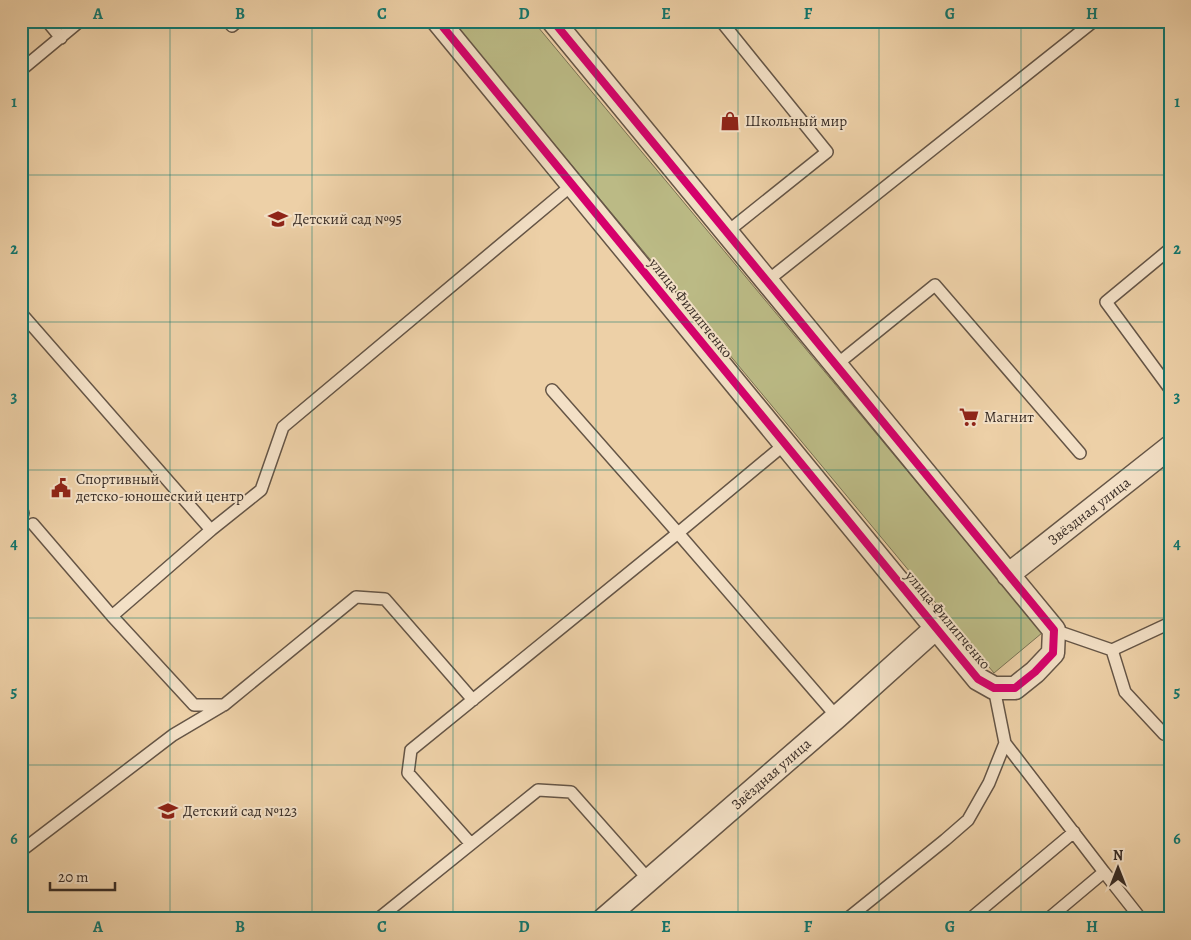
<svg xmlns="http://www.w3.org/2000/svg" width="1191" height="940" font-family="Alegreya,serif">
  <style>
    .green { fill: #bbba85; stroke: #7a7355 }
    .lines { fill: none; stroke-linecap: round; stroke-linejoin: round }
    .lane-casing { stroke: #655546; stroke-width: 14 }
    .street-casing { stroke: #655546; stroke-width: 25 }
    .lane { stroke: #f3e0c6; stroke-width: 11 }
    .street { stroke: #f3e0c6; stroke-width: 22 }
    .cycleway-casing { stroke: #f3e0c6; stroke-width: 11 }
    .cycleway { stroke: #d6006c; stroke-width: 8 }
    .grid { fill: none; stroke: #0f766e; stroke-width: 1; stroke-opacity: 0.55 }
    .labels { text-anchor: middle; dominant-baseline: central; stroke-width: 4; stroke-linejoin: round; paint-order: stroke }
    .poi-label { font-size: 15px; fill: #382c25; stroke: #f3e0c6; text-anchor: start }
    .street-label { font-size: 15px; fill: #382c25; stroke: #f3e0c6 }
    .neatline { fill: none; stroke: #0f766e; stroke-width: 2 }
    .grid-label { font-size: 16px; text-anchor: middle; font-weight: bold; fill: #0f766e }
  </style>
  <rect width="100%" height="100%" fill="#edd0a7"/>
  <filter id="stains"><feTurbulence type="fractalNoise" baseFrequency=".004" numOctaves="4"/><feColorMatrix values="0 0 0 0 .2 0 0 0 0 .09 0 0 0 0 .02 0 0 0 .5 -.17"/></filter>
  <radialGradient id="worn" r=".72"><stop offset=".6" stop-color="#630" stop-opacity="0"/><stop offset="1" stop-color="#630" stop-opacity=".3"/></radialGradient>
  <path class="green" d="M452,21H533L1042,633L994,673Z"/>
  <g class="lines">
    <defs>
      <path id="lane" d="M47,21L61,38
        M228,21L232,26L238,21
        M721,21L827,152L727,232
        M21,70L80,21
        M1170,249L1106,302L1170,389
        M767,281L1094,21
        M21,313L211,530
        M836,365L935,285L1080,453
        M552,390L678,533L837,717
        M21,511L23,513
        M33,524L112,616L211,530L261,490L283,427L572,185
        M112,616L194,705H224L356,597L385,599L473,700
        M1054,630L1112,650L1170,623
        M1112,650L1125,692L1164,734L1170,730
        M994,688L1005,743L1104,872L1048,919
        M471,844L408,773L411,750L678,533L785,444
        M21,851L173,735L222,706
        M1104,872L1141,919
        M378,919L538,790L571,792L649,880
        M847,919L945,840L968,820L989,783L1005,743
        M970,919L1074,832"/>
      <path id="street" d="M438,21L978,679L994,688H1015L1035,672L1053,653L1054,630L553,21
        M1008,575L1170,447
        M604,919L837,717L936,628"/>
    </defs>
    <use href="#lane" class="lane-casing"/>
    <use href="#street" class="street-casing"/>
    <use href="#lane" class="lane"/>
    <use href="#street" class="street"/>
    <defs>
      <path id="cycleway" d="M438,21L978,679L994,688H1015L1035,672L1053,653L1054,630L553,21"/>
    </defs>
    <use href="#cycleway" class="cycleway-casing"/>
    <use href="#cycleway" class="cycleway"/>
  </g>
  <path class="grid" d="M170,21V919M312,21V919M453,21V919M596,21V919M738,21V919M879,21V919M1021,21V919M21,175H1170M21,322H1170M21,470H1170M21,618H1170M21,765H1170"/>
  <defs>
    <symbol id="shop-bare" viewBox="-9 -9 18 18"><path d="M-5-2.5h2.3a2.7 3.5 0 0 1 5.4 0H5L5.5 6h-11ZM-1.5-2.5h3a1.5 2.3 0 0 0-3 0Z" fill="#8f2418" stroke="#f3e0c6" stroke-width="2.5" paint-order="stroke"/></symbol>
    <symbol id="school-bare" viewBox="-9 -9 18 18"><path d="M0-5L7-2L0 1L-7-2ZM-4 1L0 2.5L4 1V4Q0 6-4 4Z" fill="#8f2418" stroke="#f3e0c6" stroke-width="2.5" paint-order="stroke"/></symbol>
    <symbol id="supermarket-bare" viewBox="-9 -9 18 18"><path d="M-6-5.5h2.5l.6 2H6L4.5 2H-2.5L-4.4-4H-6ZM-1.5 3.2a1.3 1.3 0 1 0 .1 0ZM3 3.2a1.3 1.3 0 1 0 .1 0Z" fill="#8f2418" stroke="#f3e0c6" stroke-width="2.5" paint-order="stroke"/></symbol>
    <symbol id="civic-bare" viewBox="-9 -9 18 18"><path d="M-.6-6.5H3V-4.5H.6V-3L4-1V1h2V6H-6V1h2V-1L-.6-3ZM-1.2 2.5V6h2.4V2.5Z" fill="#8f2418" stroke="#f3e0c6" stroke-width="2.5" paint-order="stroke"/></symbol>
  </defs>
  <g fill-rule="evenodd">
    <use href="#shop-bare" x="716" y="107" width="28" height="28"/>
    <use href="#school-bare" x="264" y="205" width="28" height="28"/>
    <use href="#supermarket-bare" x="955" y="403" width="28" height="28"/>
    <use href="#civic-bare" x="47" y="474" width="28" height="28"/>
    <use href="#school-bare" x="154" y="797" width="28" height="28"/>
  </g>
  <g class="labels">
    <g class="poi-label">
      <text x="745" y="121">Школьный мир</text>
      <text x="293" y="219">Детский сад №95</text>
      <text x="984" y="417">Магнит</text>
      <text x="76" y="479">Спортивный<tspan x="76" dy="17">детско-юношеский центр</tspan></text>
      <text x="183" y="811">Детский сад №123</text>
    </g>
    <g class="street-label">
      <text transform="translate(691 308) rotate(51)">улица Филипченко</text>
      <text transform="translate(1089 511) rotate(-38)">Звёздная улица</text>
      <text transform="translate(948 620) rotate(50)">улица Филипченко</text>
      <text transform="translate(771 774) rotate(-41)">Звёздная улица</text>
    </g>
  </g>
  <rect width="1191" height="940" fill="none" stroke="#edd0a7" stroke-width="55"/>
  <g transform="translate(1118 868)" stroke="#f3e0c6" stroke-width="4" paint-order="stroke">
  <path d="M0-4L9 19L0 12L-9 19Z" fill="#382c25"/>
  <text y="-8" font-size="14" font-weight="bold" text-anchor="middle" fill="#382c25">N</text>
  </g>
  <path d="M50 882v8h65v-8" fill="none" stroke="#382c25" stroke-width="2.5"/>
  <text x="58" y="882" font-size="15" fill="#382c25" stroke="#f3e0c6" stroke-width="4" paint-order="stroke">20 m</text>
  <rect x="28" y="28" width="1136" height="884" class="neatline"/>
  <g class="grid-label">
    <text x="98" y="19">A</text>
    <text x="240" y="19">B</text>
    <text x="382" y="19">C</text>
    <text x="524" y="19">D</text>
    <text x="666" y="19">E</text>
    <text x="808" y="19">F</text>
    <text x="950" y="19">G</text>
    <text x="1092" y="19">H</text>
    <text x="14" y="107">1</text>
    <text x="1177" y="107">1</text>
    <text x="14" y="254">2</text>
    <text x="1177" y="254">2</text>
    <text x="14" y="402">3</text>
    <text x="1177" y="402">3</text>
    <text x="14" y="549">4</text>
    <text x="1177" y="549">4</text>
    <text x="14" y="697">5</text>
    <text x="1177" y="697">5</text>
    <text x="14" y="844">6</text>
    <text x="1177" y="844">6</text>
    <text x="98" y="932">A</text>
    <text x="240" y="932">B</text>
    <text x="382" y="932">C</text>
    <text x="524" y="932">D</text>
    <text x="666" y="932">E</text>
    <text x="808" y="932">F</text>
    <text x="950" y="932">G</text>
    <text x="1092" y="932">H</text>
  </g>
  <rect width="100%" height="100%" filter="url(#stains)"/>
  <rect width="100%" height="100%" fill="url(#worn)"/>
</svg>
